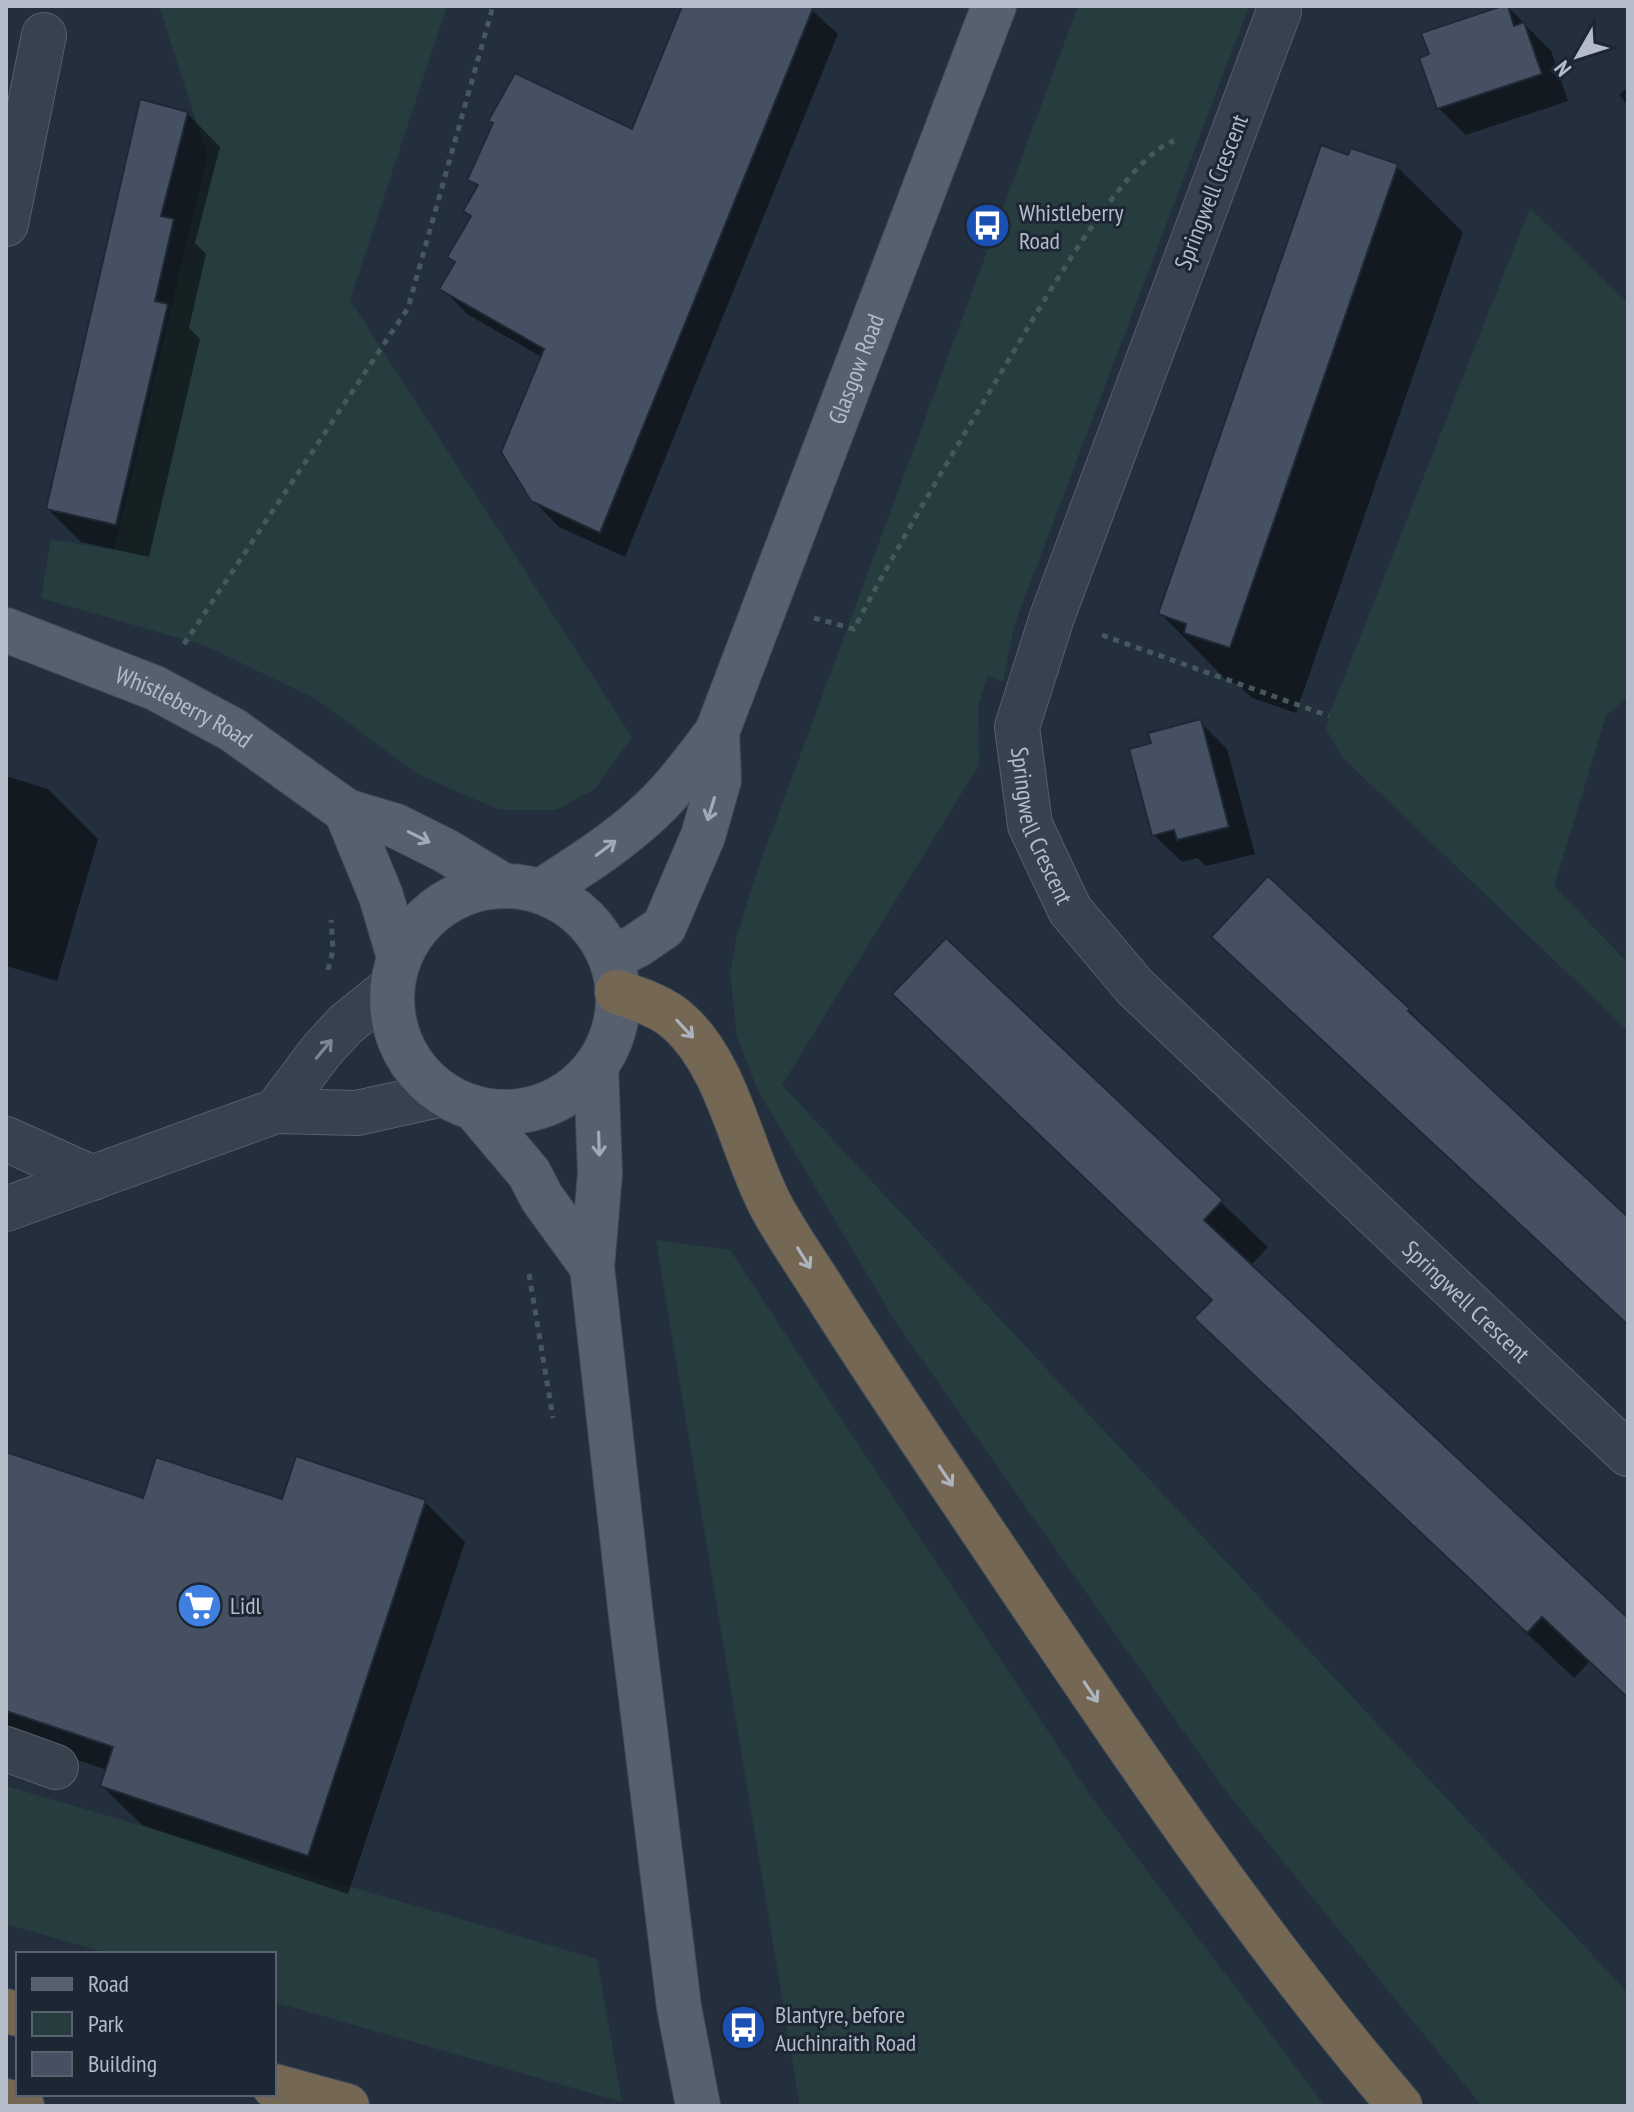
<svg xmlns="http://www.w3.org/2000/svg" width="1634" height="2112" font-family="'PT Sans Narrow',sans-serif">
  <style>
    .green { fill: #263c3f }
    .shadow { fill: #0007 }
    .building { fill: #455162; stroke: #1f2835; stroke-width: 2 }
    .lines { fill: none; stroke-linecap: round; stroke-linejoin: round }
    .minor-casing { stroke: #565f6c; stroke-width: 46 }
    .major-casing { stroke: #414a57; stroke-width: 46 }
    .highway-casing { stroke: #434c59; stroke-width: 46 }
    .path { stroke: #44595c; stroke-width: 5; stroke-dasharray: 6 6; stroke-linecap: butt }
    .minor { stroke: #38414e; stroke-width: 44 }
    .major { stroke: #56606e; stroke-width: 44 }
    .highway { stroke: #746855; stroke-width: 44 }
    .oneway { stroke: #a1aab7 }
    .oneway2 { stroke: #aeb4bd }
    .oneway3 { stroke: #7c8592 }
    .labels { text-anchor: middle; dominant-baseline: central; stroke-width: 6; stroke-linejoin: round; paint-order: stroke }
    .street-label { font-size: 24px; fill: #b4bcc9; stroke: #1d2633 }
    .poi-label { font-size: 24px; fill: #b4bcc9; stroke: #1d2633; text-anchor: start }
  </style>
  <rect width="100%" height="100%" fill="#242f3e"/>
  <path class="green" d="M159,6H447L350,300L632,737L595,789L556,810H500L419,775L316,699L206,646L41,598L51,539L114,550L207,155Z
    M1078,6H1249L1014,626L1003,682L988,676L978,705L979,765L782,1085L1628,1993V2106H1482L1225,1790L897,1324L758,1091L737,1036L730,975L737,936L755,877Z
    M1530,208L1628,303V696L1606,716L1554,886L1628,963V1031L1343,758L1326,729L1329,716Z
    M656,1240L730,1250L1090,1795L1325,2106H800Z
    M6,1786L597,1959L622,2102L274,2002V1954H110L6,1924Z"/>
  <path class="shadow" d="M685,6H807L838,34L625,557L559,527L533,500L542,357L467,314L442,288L456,264L449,257L472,217L466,211L478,189L470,180L633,132Z
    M1507,6L1551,51L1568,101L1466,135L1438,108Z
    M1628,87V106L1619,95Z
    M187,113L220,147L195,243L206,254L189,328L200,339L149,557L81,542L48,509Z
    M1350,157L1396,166L1463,232L1296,713L1252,698L1237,684L1226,680L1160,613Z
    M1200,722L1227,749L1255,854L1206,866L1197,858L1182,862L1154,835Z
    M6,776L48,789L98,839L57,981L6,966Z
    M1214,937L1409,1010L1628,1220V1325L1259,982Z
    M946,941L1268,1247L1250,1266L1626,1619L1628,1617V1698L1590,1661L1574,1678L1243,1365L1214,1301Z
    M6,1454L145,1500L425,1502L465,1542L348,1894L142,1825L102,1786L107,1770L6,1736Z"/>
  <path class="building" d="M682,6H814L600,533L531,501L501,452L544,349L439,289L455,262L447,257L471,216L463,211L478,185L467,180L493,123L488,121L515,73L632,129Z
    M1502,6H1508L1514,26L1524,22L1542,74L1437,109L1419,58L1429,54L1421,33Z
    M140,99L188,112L161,216L174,219L155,301L168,304L116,525L46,509Z
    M1321,145L1348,155L1351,148L1398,164L1230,648L1184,633L1186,624L1158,614Z
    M1201,719L1229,827L1177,840L1174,830L1152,836L1129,749L1151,743L1148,733Z
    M1268,876L1410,1009L1408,1011L1628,1217V1325L1211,937Z
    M946,938L1223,1200L1204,1220L1628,1618V1698L1542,1617L1527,1633L1258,1379L1194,1318L1212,1300L892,994Z
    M6,1452L143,1498L156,1457L282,1499L296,1456L426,1500L308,1856L100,1786L113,1747L6,1711Z"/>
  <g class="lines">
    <defs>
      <g id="minor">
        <path id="s1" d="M1278,6L1279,11L1052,617L1017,727L1030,825L1070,910L1135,987L1628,1454"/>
        <path d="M6,224L44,35"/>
        <path d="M276,1111L322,1050L346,1024L392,987"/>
        <path d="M6,1139L93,1178"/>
        <path d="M6,1209L276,1111L357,1113L443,1094"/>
        <path d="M6,1749L56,1767"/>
      </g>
      <g id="major">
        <path id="s2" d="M6,630L155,688L233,730L346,811L396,826L446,851L504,886"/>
        <path d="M346,811L381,896L399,957"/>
        <circle cx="505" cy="999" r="113"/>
        <path id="s3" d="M541,891C576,868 612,846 643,818C672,793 694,762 717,732L994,6"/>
        <path d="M611,958L636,946L664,927L703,836L719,780L717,732"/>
        <path d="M596,1066L600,1174L592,1267L631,1616L679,2007L698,2106"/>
        <path d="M474,1108L529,1173L542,1198L592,1267"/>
      </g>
      <path id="highway" d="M617,992C638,999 663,1007 679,1022C728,1066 741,1149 771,1206C787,1236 808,1265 826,1294C879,1378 935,1460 990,1542C1120,1735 1249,1929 1400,2106
        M6,2011L18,2014
        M274,2086L347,2106
        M6,2101L22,2106"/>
    </defs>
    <use href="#minor" class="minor-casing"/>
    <use href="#major" class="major-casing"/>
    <use href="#highway" class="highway-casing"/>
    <path class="path" d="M814,618L854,629C900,541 951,456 1002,371C1032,322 1124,156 1174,141
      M1102,635L1329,716
      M184,644L408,308L493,6
      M328,970L333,950L331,920
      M529,1274L553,1418"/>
    <use href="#minor" class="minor"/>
    <use href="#major" class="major"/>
    <use href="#highway" class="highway"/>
  </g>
  <defs><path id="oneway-shaft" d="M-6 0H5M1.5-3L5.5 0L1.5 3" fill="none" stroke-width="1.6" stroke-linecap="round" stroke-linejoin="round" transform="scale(2)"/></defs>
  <g class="oneway">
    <use href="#oneway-shaft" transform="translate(711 809) rotate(107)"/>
    <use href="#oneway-shaft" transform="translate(419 837) rotate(27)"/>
    <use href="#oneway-shaft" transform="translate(606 848) rotate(-37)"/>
    <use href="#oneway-shaft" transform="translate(599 1144) rotate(88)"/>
  </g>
  <g class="oneway2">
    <use href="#oneway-shaft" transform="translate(685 1029) rotate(47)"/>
    <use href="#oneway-shaft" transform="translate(804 1258) rotate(58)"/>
    <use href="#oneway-shaft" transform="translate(946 1476) rotate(56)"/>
    <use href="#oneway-shaft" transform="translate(1091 1692) rotate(56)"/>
  </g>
  <use class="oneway3" href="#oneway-shaft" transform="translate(324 1049) rotate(-50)"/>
  <defs>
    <symbol id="bus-disc" viewBox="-11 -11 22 22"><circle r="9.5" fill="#1a4fb4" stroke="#1d2633"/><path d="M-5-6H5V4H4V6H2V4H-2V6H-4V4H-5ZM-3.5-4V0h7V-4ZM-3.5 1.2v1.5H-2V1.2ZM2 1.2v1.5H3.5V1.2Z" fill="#fff"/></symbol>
    <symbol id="supermarket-disc" viewBox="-11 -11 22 22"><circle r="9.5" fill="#3f7fe0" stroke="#1d2633"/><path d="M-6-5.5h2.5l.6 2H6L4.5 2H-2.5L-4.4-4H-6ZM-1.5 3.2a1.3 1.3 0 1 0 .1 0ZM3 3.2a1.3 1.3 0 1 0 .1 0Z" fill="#fff"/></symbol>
  </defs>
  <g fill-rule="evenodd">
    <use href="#bus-disc" x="962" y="200" width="51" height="51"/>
    <use href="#supermarket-disc" x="174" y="1580" width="51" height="51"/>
    <use href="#bus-disc" x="718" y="2002" width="51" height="51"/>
  </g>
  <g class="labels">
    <g class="street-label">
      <text transform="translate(1211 192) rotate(-69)">Springwell Crescent</text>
      <text stroke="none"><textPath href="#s3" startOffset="628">Glasgow Road</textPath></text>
      <text stroke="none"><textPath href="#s2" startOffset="194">Whistleberry Road</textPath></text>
      <text stroke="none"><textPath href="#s1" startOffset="870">Springwell Crescent</textPath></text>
      <text stroke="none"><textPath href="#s1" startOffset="1518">Springwell Crescent</textPath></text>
    </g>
    <g class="poi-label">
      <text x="1019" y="212">Whistleberry<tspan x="1019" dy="28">Road</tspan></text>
      <text x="230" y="1605">Lidl</text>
      <text x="775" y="2014">Blantyre, before<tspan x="775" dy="28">Auchinraith Road</tspan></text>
    </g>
  </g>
  <rect width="1634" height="2112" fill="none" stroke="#b4bcc9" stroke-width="16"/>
  <rect x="16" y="1952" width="260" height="144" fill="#1d2633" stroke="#59626f" stroke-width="2"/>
  <rect x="32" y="1978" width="40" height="12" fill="#56606e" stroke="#59626f" stroke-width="2"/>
  <text x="88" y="1992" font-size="24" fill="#b4bcc9">Road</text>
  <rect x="32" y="2012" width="40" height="24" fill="#263c3f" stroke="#59626f" stroke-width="2"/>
  <text x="88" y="2032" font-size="24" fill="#b4bcc9">Park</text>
  <rect x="32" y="2052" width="40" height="24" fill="#455162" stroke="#59626f" stroke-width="2"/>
  <text x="88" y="2072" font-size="24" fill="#b4bcc9">Building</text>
  <g transform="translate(1578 56) rotate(231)" stroke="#1d2633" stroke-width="6" paint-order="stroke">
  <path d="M0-6L14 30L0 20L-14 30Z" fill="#b4bcc9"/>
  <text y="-12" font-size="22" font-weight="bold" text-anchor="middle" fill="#b4bcc9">N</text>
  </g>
</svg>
